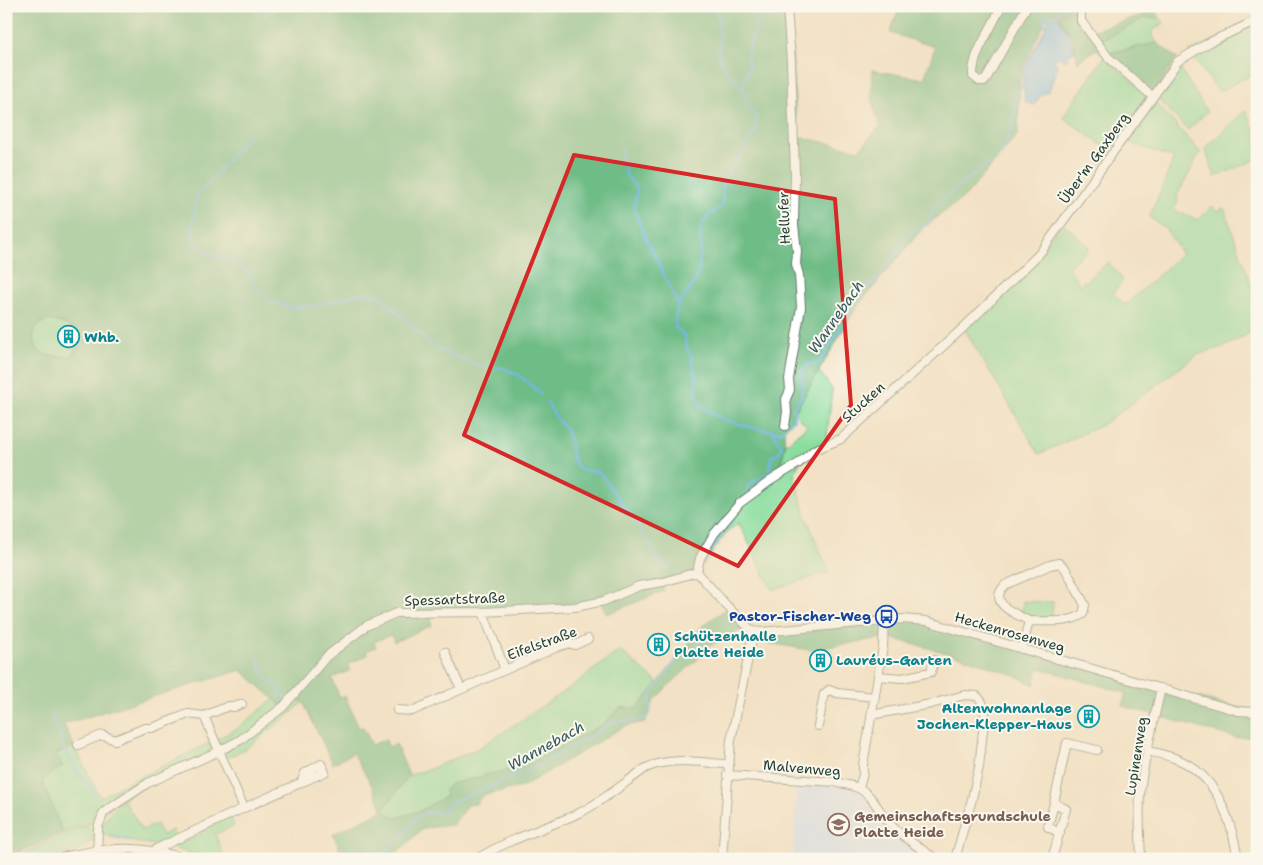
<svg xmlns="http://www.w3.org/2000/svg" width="1263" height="865" font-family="'Shantell Sans',sans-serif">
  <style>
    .built { fill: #c9dcf9 }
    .green { fill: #89dd9f; stroke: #548d6a }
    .forest { fill: #6ebc86; stroke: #467c5d; fill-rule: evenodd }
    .water { fill: #75b8eb; stroke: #4a7a90 }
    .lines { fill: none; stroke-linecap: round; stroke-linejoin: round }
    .stream { stroke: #75b8eb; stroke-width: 2 }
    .minor-casing { stroke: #697666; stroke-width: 10 }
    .minor { stroke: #fff; stroke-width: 8 }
    .marked { fill: none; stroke: #d62828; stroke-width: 4; stroke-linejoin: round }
    .labels { text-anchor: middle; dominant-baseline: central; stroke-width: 4; stroke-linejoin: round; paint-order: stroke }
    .street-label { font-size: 14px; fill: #1f3d34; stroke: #fbf7ec }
    .culture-label { font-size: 14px; font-weight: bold; fill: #0d838f; stroke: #fbf7ec; text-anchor: start }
    .transit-label { font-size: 14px; font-weight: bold; fill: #164399; stroke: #fbf7ec; text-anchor: end }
    .education-label { font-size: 14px; font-weight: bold; fill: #785e54; stroke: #fbf7ec; text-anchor: start }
    .water-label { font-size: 15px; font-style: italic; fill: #345c62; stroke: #fbf7ec }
  </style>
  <rect width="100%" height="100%" fill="#fbf7ec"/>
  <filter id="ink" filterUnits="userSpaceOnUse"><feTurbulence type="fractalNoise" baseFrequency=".02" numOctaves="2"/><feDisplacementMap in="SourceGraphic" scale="10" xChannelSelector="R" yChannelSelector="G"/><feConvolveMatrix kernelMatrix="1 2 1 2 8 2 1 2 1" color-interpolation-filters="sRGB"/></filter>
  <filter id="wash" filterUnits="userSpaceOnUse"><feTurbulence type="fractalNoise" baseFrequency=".0096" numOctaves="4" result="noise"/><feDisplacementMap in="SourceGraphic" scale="20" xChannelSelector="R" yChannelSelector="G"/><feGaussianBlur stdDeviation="1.12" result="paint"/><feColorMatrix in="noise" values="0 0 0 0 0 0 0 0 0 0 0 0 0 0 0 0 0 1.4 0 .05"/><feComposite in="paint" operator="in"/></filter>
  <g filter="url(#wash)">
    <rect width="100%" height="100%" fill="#f2e1c4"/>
    <path class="built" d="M797,780L859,788L883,817L929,859H793Z"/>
    <path class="green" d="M1144,18H1160L1164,23L1151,32L1157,43L1108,53L1099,42Z
      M1257,21V74L1256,72L1219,92L1189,52Z
      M1104,57L1151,97L1201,153L1199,154L1185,181L1177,195L1178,201L1174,210L1198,220L1212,206L1216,211L1224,208L1257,301V329L1228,345L1197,355L1102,425L1039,454L963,327L1039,253L1062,222L1090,248L1068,267L1080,285L1109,262L1123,280L1113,293L1125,305L1182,254L1165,228L1149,217L1161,190L1174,158L1118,139L1110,151L1063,117Z
      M1178,65L1207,112L1188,130L1156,97Z
      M1246,110L1257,138V159L1215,177L1205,148Z
      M47,319L62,323L79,331L74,354L69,357C61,356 47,357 41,353C32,347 31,335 37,327C39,324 43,322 47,319Z
      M819,371L832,389L826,445L799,463L794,475L807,519L829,572L772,590L739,523C723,532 714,550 704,565H703L702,564V559L740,503L780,464L785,445L807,426L794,413Z
      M1023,601L1053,602L1052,618L1030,617V615H1022Z
      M620,650L658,683L646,698L636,708H620L602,725L527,765L451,784L446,796L420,811L395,818L383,810L409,775L430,769L479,748L568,689Z
      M293,695L303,702L288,716L245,749L223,760L219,752L148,783L104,812L95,823L81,825L63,833L42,781L52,773L63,766L55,754L74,746L100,797L235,730L274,699L283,707Z
      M124,800L142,830L156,824L162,835L172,830L178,844L201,834L200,830L230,816L234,826L215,834L223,854L208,859L165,846L134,842L107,836L101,832C104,815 113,810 124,800Z
      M81,827H90L95,832L92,841L83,849L45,859H12Z"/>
    <path class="forest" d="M6,6H790L797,136L859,150L880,126L871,99L872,70L924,79L935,47L890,33L900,6H1074L1047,18L1020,73L1018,134L967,195L923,228L856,308L794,413V420L786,427L784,431L785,446L783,456L780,464L770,481L740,503L714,534L697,572L661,581L664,591L607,614L600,602L430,613L432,625L394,642L391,635L374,642L376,647L366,651L368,655L348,664L351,670L332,678L340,698L345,696L359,728L363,727L372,745L385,739L389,747L396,744L409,775L383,810L395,818L420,811L446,796L445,790L451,784L527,765L602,725L620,708H636L646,698L701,627L726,609L741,623L743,629L709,646L698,659L667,687L654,701L645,722L625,726L522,787L483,795L476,804L467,805L453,825L423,828L391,859H344L333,834L383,810L370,782L353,753L333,764L303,702L293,695L283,707L241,670L64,724L74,746L56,754L63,766L52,773L42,781L63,833L6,858ZM47,320L62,323L79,331L74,354L69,357C61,356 47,357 41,352C32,347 31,335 37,327C39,324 43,322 47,320Z
      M1076,7L1088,32L1155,11L1160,18H1144L1099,42L1108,53L1157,43L1177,58L1154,93L1096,49L1078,62L1073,37L1066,29L1058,15Z
      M903,622L926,623L1090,670L1257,712V736L1236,738L1123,706L1126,693L1038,668L1034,685L1014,675L962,657L887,637L810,650L756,641V635Z
      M131,853L173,859H101L104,855Z"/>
    <path class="water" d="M1057,16L1071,37L1075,51L1068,54L1067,61L1057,57L1054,61L1058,65L1049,91L1041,95L1034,105L1025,102L1022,72L1045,29L1049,19Z"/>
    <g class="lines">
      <path class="stream" d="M716,6L720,32L718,53L722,64L743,91
        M758,6L755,14L756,32L750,42L747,53L749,69L742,85L747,104L757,118L755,131L747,145L722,182L723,205L717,210L709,215L700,227C701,245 702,264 695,281C691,290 684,296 679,304C675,310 676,320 675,327L685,336C685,344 686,350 692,356C691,364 695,370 696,378C697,384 696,393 697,398C703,418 754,429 773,431
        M1045,29L1044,16L1056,15L1062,6
        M247,137L197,196L192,234L194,242L205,251L235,264L248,273L253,286L269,301L293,308L335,301L358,294L379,295L435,348L475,365L503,368L519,375L541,394
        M622,149L621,161L625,168L626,175L637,189L634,207L637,217L647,241L656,258L678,305
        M546,402L560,423L567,430L573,459L580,470L599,472L631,516L651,546L653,554L667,570
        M789,424L794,420V408L802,396C801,387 802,380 801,372L807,364L819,363L866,288L881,276L910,232L928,225L933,207L965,181L1002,154L1013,124L1016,96L1023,84
        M746,495L748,489V485L765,476L770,471L771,457L777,454L781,450V445L778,442L773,431H782L785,428
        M703,565L713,547L736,514
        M258,657C261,676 275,686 287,700
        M51,714L53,722L59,732L63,748L81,777L87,782L96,797
        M111,835L124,839L131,840
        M380,859L397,839L406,831L417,816L425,813L445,812L449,804L455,800L480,791L511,777L521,775L593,735C601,730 607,723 617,721C623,720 630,722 636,721C653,720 652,707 650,695L680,655L692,650L696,647L702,638"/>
    </g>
  </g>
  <g filter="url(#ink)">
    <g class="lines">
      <defs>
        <path id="minor" d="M1001,6C993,28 972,52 973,76L979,81H985L1027,6
          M1081,6V21L1108,57L1153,97
          M785,426L787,412L786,399L790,390L789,379L801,307L799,275L796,264L797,251L794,225L795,174L791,62L787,6
          M697,572L700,558L714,534L740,503L770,481L799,463L814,450L841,439L963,328L1040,253L1153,97L1178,61L1210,42L1257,20
          M697,572L726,605L752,631V639L731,740L722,859
          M752,631L761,632L903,619L926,621L1238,711L1257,712
          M1022,649L1029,621C1046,621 1069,624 1083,614L1085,605L1065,568L1059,563L1050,565L1005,585C1005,585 1000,591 1000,592C994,607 1019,615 1029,621
          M445,652L461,689
          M505,670L555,648L569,643L575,645L588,639
          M878,676L902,678L931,672L934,660
          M397,710L412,711L505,670L483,612
          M871,715L931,704L965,695L977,696L982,702L985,713L979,767L972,799L955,859
          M204,716L229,706L234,707L242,704
          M818,726L824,694L829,690L837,693L875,697
          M78,745L102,735L115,740L145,728H152L188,714L204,716L244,808L158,848L154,851
          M1147,751C1156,753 1167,755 1177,759C1217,775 1231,819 1238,859
          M727,775L835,782C843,784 851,785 858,788C874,795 880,815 892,826C905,839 921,849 936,859
          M859,788L863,774V765L883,647L884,621
          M1054,803L1048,827L1060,833
          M244,808L325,772L321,764L305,773L301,783
          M56,859C98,847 144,844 186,859
          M97,859L98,827L104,812L148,783L219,751L240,740L283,707L327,656L366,626L396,613L483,612L575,607L604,601L639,586L663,582L697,572
          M477,859C508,839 545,829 579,813C603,801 624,783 646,768C670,756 702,763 728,764
          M1052,859L1066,809L1054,803L1067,743L1097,750
          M1141,859C1140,835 1138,807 1141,784C1146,752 1154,720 1161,688"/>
      </defs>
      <use href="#minor" class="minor-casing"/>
      <use href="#minor" class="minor"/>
    </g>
  </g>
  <path d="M0 0H1263V865H0ZM574,155L835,199L851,405L738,566L464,435Z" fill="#f2e1c4" fill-opacity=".55" fill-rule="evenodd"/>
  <path class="marked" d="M574,155L835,199L851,405L738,566L464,435Z"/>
  <defs>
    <symbol id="building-ring" viewBox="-11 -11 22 22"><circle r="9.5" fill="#fbf7ec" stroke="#0f9aa8" stroke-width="1.5"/><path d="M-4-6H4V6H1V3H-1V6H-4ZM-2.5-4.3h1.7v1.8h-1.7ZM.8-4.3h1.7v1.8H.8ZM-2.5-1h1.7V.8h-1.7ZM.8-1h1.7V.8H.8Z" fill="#0f9aa8"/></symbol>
    <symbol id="bus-ring" viewBox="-11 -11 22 22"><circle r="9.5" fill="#fbf7ec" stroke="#1a4fb4" stroke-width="1.5"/><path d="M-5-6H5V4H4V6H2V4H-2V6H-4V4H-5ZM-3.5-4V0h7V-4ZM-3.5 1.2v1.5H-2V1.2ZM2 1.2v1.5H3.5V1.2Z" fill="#1a4fb4"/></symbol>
    <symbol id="school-ring" viewBox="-11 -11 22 22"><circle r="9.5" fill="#fbf7ec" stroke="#8d6e63" stroke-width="1.5"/><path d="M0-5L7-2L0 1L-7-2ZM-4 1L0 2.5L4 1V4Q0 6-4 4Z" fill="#8d6e63"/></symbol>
  </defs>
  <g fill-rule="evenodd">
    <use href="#building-ring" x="56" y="324" width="25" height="25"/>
    <use href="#bus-ring" x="874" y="604" width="25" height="25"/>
    <use href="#building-ring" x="646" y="632" width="25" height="25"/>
    <use href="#building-ring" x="808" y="648" width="25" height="25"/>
    <use href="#building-ring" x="1076" y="704" width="25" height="25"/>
    <use href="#school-ring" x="826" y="812" width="25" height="25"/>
  </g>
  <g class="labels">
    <g class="street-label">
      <text transform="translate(1094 158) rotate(-54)">Über'm Gaxberg</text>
      <text transform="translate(784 218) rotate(-92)">Hellufer</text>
      <text transform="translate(863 402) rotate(-42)">Stucken</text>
      <text transform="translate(455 599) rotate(-2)">Spessartstraße</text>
      <text transform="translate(1010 632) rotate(16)">Heckenrosenweg</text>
      <text transform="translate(542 643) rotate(-20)">Eifelstraße</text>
      <text transform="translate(1136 756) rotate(-81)">Lupinenweg</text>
      <text transform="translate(802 768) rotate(5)">Malvenweg</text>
    </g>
    <g class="culture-label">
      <text x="84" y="337">Whb.</text>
      <text x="674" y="636">Schützenhalle<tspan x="674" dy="16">Platte Heide</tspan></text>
      <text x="836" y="660">Lauréus-Garten</text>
      <text x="1072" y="708" text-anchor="end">Altenwohnanlage<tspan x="1072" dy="16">Jochen-Klepper-Haus</tspan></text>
    </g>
    <g class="transit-label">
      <text x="871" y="616">Pastor-Fischer-Weg</text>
    </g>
    <g class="education-label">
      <text x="854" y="816">Gemeinschaftsgrundschule<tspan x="854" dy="16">Platte Heide</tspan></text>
    </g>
    <g class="water-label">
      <text transform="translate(836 317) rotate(-55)">Wannebach</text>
      <text transform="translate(546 746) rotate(-29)">Wannebach</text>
    </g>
  </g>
  <rect width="1263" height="865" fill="none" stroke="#fbf7ec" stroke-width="25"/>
</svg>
